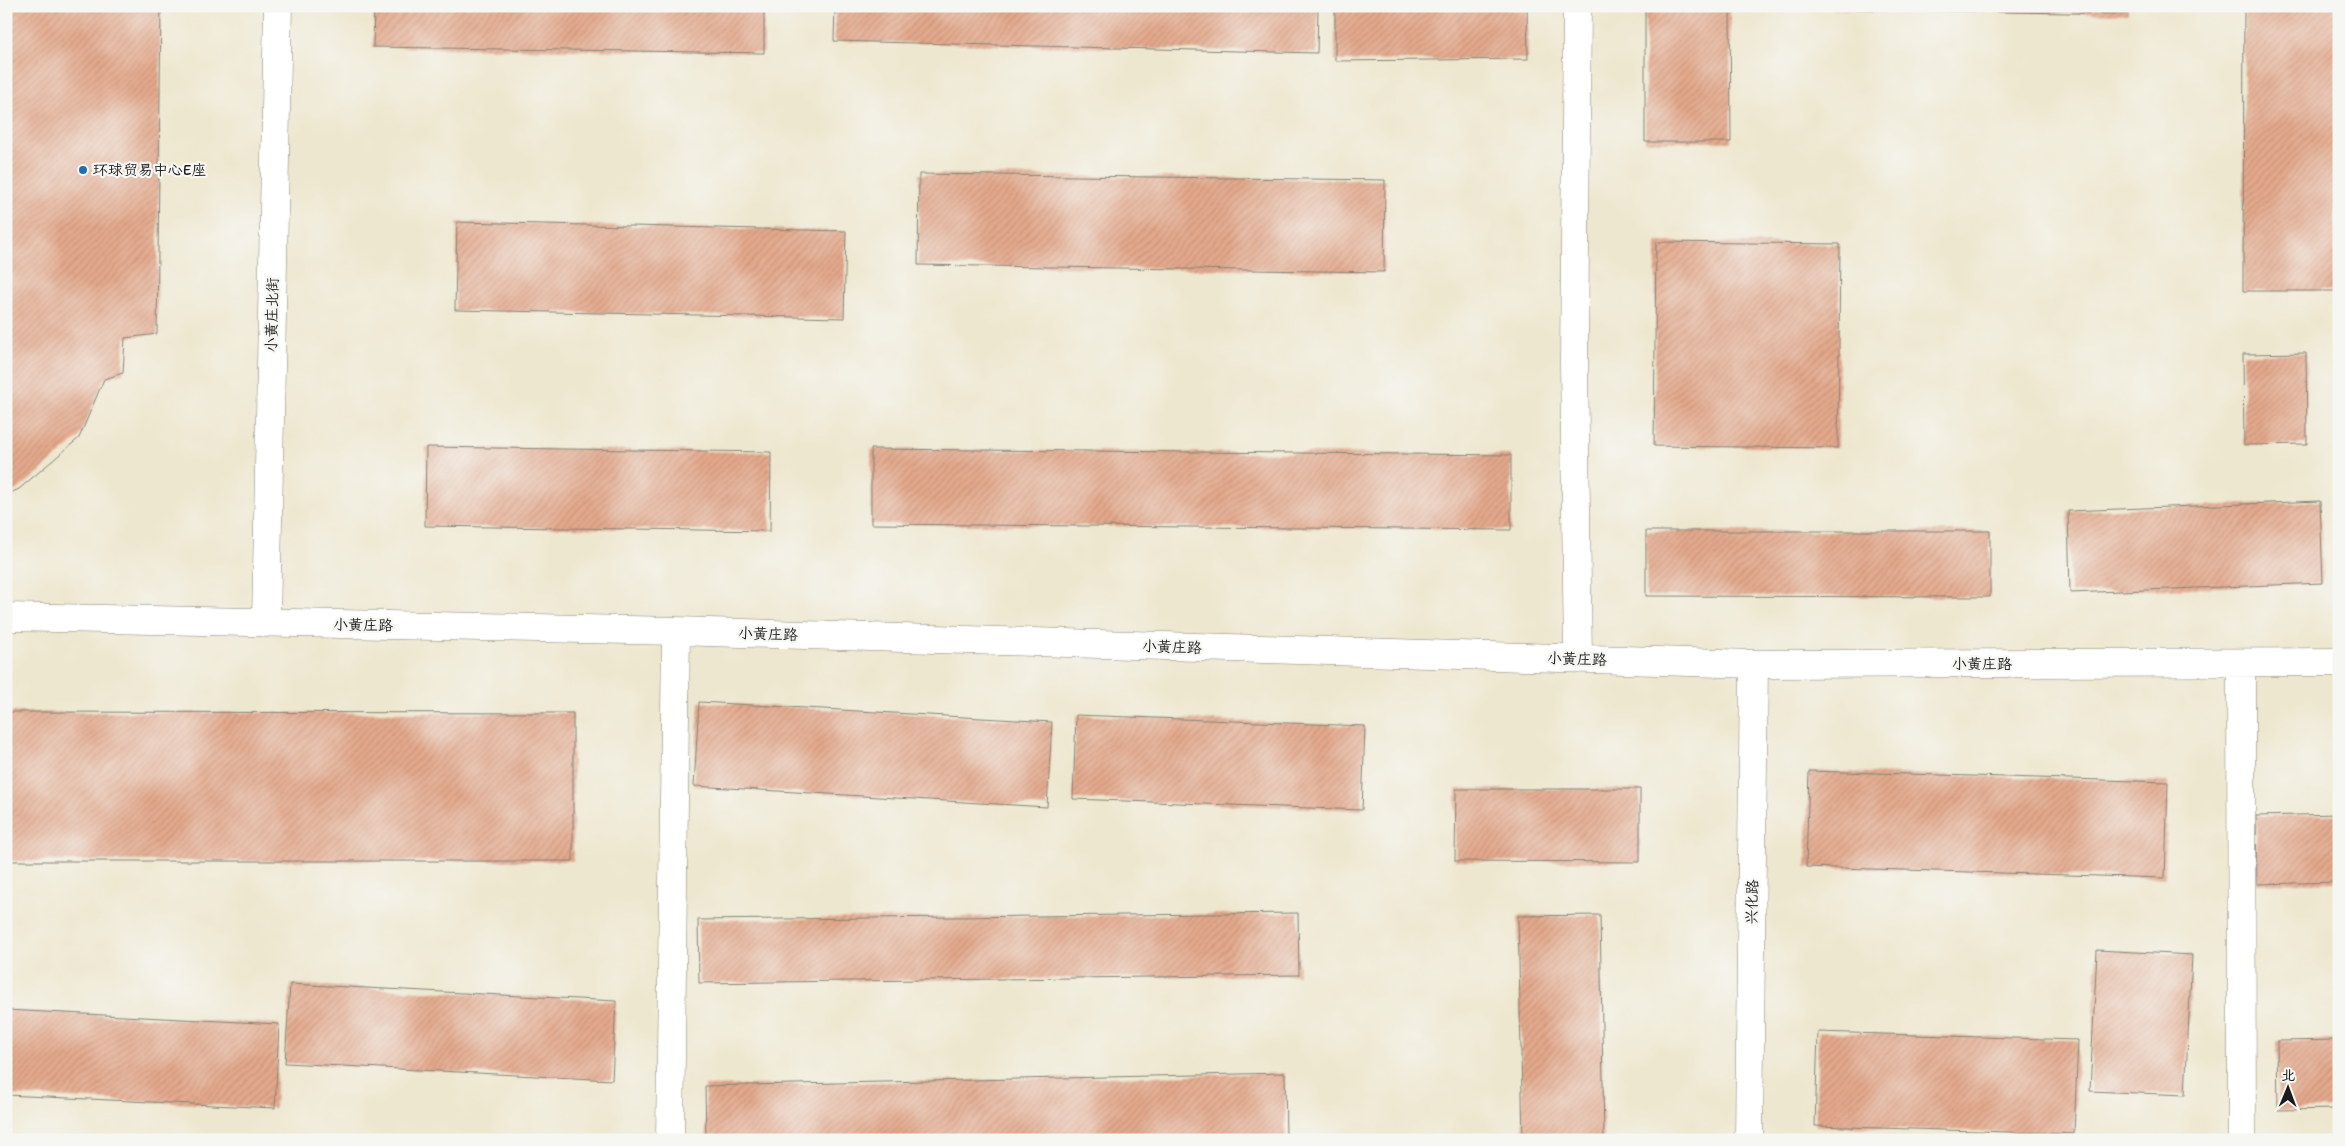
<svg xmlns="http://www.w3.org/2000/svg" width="2345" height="1146" font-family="Itim,'LXGW WenKai TC',sans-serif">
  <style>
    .building { fill: url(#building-hatch) }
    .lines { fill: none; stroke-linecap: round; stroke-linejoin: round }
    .street-casing { stroke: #858276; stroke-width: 29 }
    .street { stroke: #fff; stroke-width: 28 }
    .poi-dot { fill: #1f6fb2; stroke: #f6f6f2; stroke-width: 2 }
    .labels { text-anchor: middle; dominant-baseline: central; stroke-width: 4.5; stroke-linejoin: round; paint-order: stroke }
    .poi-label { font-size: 15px; fill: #1c1c1c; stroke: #f6f6f2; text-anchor: start }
    .street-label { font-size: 15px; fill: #1c1c1c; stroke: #f6f6f2 }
  </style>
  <defs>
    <pattern id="building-hatch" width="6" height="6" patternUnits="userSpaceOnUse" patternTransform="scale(1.25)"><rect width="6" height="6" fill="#e4a98c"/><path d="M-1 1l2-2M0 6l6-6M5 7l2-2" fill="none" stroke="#c39178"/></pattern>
  </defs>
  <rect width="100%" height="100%" fill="#f6f6f2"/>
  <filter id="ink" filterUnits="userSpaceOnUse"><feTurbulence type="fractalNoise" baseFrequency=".02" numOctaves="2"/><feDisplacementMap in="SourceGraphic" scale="10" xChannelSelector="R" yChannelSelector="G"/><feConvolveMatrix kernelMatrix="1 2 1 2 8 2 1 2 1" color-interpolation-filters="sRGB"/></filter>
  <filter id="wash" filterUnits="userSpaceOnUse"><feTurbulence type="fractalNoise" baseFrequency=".0096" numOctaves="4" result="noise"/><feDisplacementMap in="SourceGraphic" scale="20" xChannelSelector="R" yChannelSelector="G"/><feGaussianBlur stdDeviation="1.12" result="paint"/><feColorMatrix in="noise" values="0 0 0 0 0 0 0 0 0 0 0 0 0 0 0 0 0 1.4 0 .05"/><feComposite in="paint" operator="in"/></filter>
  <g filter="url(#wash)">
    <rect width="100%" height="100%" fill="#eee7cf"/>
    <g id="blocks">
      <path class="building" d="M6,6H161L157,334L125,338L123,373L104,379L79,438L19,489L6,495Z
        M374,6H764V53L373,47Z
        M835,6H1318L1317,53L834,41Z
        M1335,6H1527L1528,59L1335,61Z
        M1645,6H1730L1731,142H1645Z
        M1832,6H2128V14L1832,9Z
        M2244,6H2336L2335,291H2243Z
        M919,174L1385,180L1384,272L918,265Z
        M457,222L846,231L844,318L455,310Z
        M1656,242L1840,244L1838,448L1654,446Z
        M2306,353L2307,444L2244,445L2243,354Z
        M426,447L771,452L770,531L425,526Z
        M871,449L1511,455V530L871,524Z
        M2320,501L2323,583L2070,593L2068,511Z
        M1646,531H1990V597L1646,596Z
        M699,702L1052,722L1047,807L694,786Z
        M6,712L573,713V861H6Z
        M1076,715L1365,726L1362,810L1073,799Z
        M1809,771L2168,782L2165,878L1806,867Z
        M1456,789H1640V862L1455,861Z
        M2339,814V882L2257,884L2256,816Z
        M1298,913L1299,975L699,983L698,920Z
        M1600,915L1604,1140H1523L1518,916Z
        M2097,950L2192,955L2185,1095L2090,1091Z
        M290,984L616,1001L612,1080L285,1063Z
        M6,1010L279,1024L275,1108L6,1095Z
        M1818,1032L2078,1040L2074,1134L1815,1126Z
        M2339,1040V1109L2278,1110L2277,1041Z
        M1285,1073L1286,1139L706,1140L705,1086Z"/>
    </g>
  </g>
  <g filter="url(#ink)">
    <use href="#blocks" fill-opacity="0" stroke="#858276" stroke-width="1"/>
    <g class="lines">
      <defs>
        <path id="street" d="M1577,6L1574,362L1578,659
          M6,617L676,631L1754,664L2339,662
          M266,623L278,6
          M2241,663L2242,1140
          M670,1140L676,631
          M1749,1140L1754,664"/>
      </defs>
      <use href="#street" class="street-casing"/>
      <use href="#street" class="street"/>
    </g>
  </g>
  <circle class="poi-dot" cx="83" cy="170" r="5"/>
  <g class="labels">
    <g class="poi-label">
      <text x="93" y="170">环球贸易中心E座</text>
    </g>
    <g class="street-label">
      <text transform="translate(272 315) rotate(-89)">小黄庄北街</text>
      <text transform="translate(363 625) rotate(1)">小黄庄路</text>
      <text transform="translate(768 634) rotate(2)">小黄庄路</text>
      <text transform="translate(1172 647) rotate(2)">小黄庄路</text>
      <text transform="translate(1577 659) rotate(2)">小黄庄路</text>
      <text x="1982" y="664">小黄庄路</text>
      <text transform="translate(1752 902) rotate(-89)">兴化路</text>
    </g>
  </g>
  <rect width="2345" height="1146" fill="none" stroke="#f6f6f2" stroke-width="25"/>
  <g transform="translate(2288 1088) rotate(1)" stroke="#f6f6f2" stroke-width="4" paint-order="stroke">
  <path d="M0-4L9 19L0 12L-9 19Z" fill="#1c1c1c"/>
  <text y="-8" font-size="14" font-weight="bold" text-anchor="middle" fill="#1c1c1c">北</text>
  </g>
</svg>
